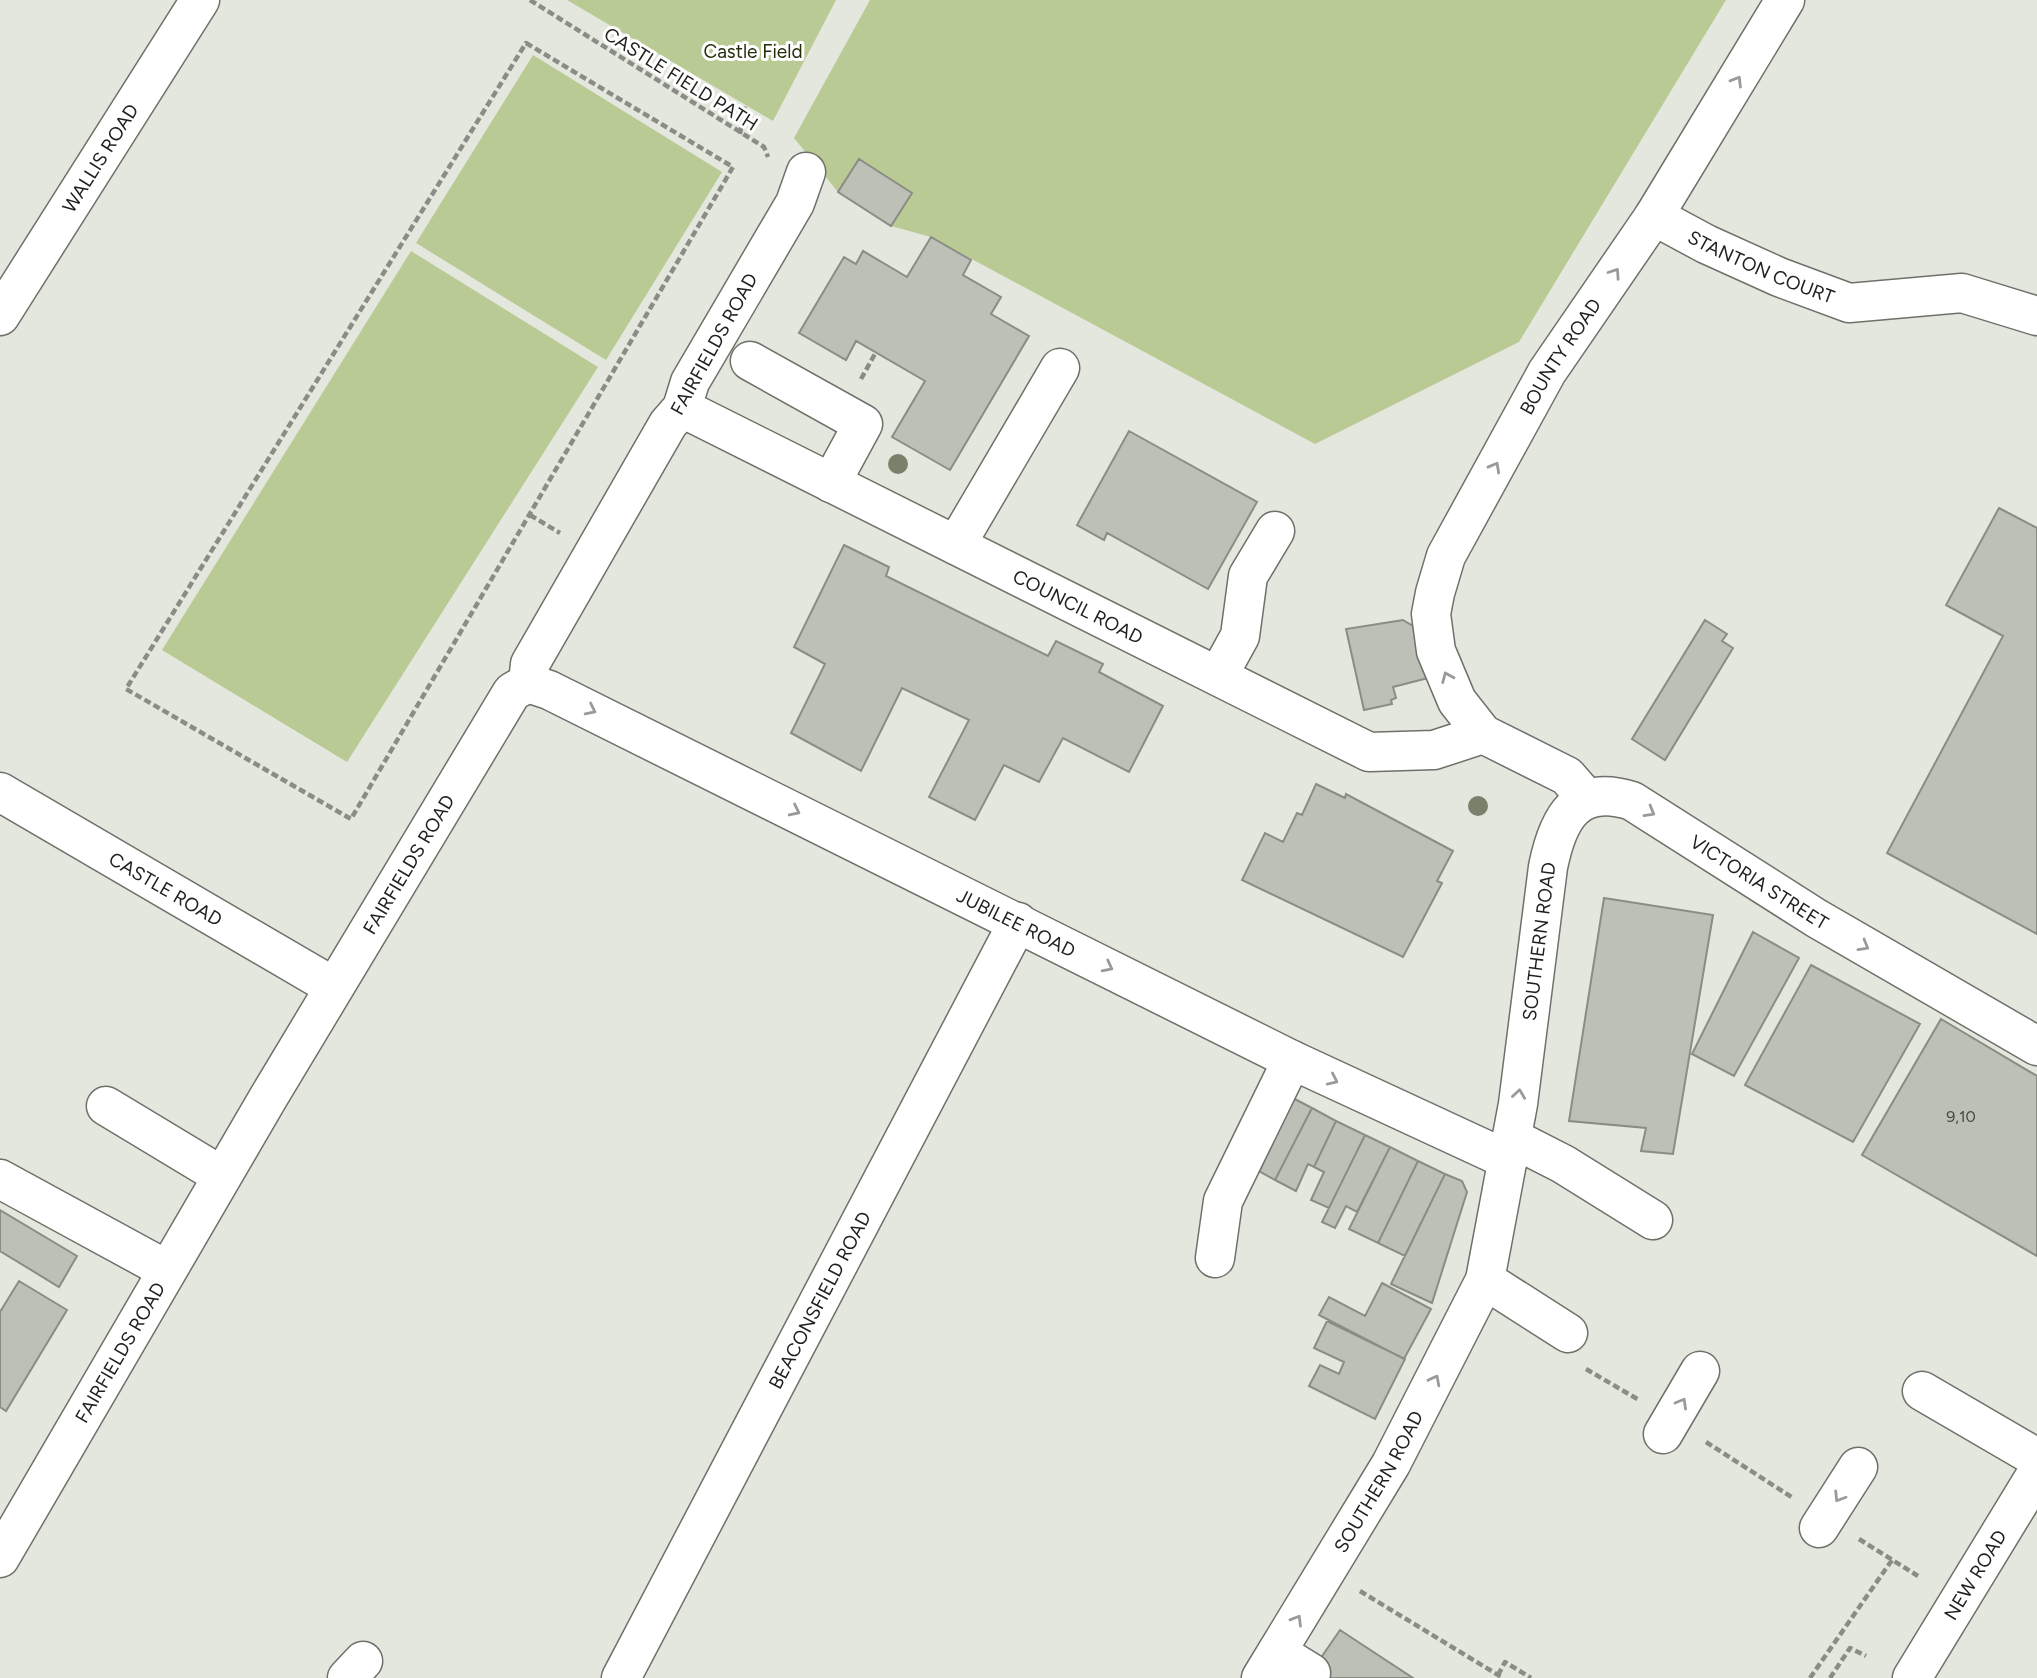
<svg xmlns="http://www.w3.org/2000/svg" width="2037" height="1678" font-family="Figtree,sans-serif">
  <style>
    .green { fill: #b9ca94 }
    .building { fill: #bdc0b7; stroke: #8a8d84; stroke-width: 2 }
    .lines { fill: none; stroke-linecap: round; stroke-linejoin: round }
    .minor-casing { stroke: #6e7169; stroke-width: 41 }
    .path { stroke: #8a8c86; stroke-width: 4.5; stroke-dasharray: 7 3.5; stroke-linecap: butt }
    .minor { stroke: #fff; stroke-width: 38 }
    .tree { fill: #7a816a }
    .oneway { stroke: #9a9b99 }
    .labels { text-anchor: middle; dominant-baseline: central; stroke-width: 6; stroke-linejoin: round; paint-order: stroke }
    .number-label { font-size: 16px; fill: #464844 }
    .park-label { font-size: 19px; fill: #242e0b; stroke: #fff }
    .street-label { font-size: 19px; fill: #1f201d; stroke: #fff }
  </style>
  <rect width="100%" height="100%" fill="#e4e7de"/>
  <path class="green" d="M567,0H836L773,121Z
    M870,0H1726L1519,342L1315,444L931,237L891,226L838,192L794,138Z
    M533,55L722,172L606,360L416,243Z
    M411,251L598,367L347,762L162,650Z"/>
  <path class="building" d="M859,159L912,193L891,226L838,192Z
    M931,237L971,260L963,275L1001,297L991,314L1029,336L950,470L892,437L925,381L856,341L846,360L799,333L844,257L856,264L863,251L907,277Z
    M1129,431L1257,502L1208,589L1107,533L1104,540L1077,525Z
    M1999,508L2037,528V934L1887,853L2003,636L1946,605Z
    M844,545L889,567L886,576L1048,656L1056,641L1103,664L1099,672L1163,706L1129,772L1063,738L1039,782L1004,765L975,820L929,797L969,720L902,688L861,771L791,733L825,664L794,647Z
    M1403,620L1418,629L1428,678L1393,687L1396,698L1391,700L1392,704L1364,710L1346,629Z
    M1705,620L1727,634L1722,641L1733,648L1665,760L1632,739Z
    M1316,784L1345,798L1346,794L1453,851L1437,881L1442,883L1403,957L1242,880L1265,833L1283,842L1297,813L1302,815Z
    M1604,898L1713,915L1673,1154L1641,1151L1646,1128L1569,1121Z
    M1753,932L1799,958L1734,1076L1692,1054Z
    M1811,965L1920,1024L1853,1142L1745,1085Z
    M1941,1019L2037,1076V1256L1862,1155Z
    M1289,1096L1312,1108L1275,1180L1259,1171L1273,1143L1267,1140Z
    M1312,1108L1336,1121L1314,1167L1308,1164L1296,1191L1275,1180Z
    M1336,1121L1365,1135L1329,1208L1311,1200L1324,1172L1314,1167Z
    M1365,1135L1390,1147L1357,1212L1346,1206L1335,1228L1322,1222Z
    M1390,1147L1418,1161L1378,1243L1349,1229Z
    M1418,1161L1445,1174L1405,1256L1378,1243Z
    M1445,1174L1462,1181L1467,1192L1432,1303L1391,1284Z
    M0,1210L77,1256L59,1287L0,1251Z
    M19,1281L67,1310L6,1411L0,1407V1312Z
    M1382,1283L1431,1309L1404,1359L1319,1315L1329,1297L1365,1316Z
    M1327,1321L1405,1359L1375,1419L1309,1386L1320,1365L1339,1374L1344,1362L1314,1348Z
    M1340,1630L1413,1678H1307Z"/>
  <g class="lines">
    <defs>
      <g id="minor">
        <path id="s1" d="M1654,216L1706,244L1779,277L1849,303L1962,293L2037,316"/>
        <path id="s2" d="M0,316L200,0"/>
        <path d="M750,361L863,424L831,483"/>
        <path id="s3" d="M682,408L1369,752L1434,750L1483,734"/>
        <path d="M956,545L1060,368"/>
        <path d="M1218,676L1240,636L1248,576L1275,531"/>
        <path id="s4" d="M528,683L549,690L1292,1060L1508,1160"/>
        <path id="s5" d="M0,792L334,987"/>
        <path id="s6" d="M1587,799L1567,776L1483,734L1457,701L1436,651L1431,614L1435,593L1446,556L1547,372L1654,216L1785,0"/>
        <path d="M106,1106L222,1176"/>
        <path d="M1512,1138L1563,1164L1653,1220"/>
        <path d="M0,1179L167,1270"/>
        <path d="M1215,1258L1223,1201L1292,1060"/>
        <path d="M1485,1280L1568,1333"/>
        <path d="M1922,1391L2037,1458"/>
        <path d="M1663,1434L1700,1371"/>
        <path d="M1819,1528L1858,1467"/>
        <path id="s7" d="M0,1558L268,1098L512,692L528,683L530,664L668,424L682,408L690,382L795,203L806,172"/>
        <path d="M1277,1652L1311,1673"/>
        <path d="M347,1678L363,1661"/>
        <path id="s8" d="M621,1678L1018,922"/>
        <path id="s9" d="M1261,1678L1391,1464L1485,1280L1518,1104L1548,867C1558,818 1576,783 1632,801L1816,918L2037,1046"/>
        <path id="s10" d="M1912,1678L2037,1473"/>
      </g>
    </defs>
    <use href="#minor" class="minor-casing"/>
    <path class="path" d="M530,0L764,147L768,157
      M526,43L733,167L351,819L126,689Z
      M740,134L745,105
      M861,379L876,352
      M530,515L560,533
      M1586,1369L1639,1400
      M1706,1442L1793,1498
      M1859,1539L1918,1576
      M1360,1591L1503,1678
      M1498,1675L1505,1662L1531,1678
      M1810,1678L1892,1560
      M1830,1678L1850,1648L1866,1656"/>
    <use href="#minor" class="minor"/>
  </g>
  <g class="tree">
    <circle cx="898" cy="464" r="10"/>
    <circle cx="1478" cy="806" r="10"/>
  </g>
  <defs><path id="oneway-chevron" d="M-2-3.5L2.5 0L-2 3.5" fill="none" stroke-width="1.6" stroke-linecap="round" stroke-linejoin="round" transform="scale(1.75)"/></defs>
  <g class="oneway">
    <use href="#oneway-chevron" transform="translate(1737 81) rotate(-59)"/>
    <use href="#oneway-chevron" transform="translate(1615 273) rotate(-56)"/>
    <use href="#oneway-chevron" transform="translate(1495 467) rotate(-61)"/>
    <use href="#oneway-chevron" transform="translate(1447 677) rotate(-113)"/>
    <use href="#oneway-chevron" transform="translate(591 710) rotate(26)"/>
    <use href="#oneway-chevron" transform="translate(795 811) rotate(26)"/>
    <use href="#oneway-chevron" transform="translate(1650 812) rotate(30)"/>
    <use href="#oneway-chevron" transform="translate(1864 946) rotate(30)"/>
    <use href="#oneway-chevron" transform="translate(1108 967) rotate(27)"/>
    <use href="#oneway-chevron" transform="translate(1333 1080) rotate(25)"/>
    <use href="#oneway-chevron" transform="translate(1519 1094) rotate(-82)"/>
    <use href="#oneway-chevron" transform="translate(1435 1380) rotate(-63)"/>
    <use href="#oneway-chevron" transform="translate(1682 1403) rotate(-60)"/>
    <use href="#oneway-chevron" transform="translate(1839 1497) rotate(122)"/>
    <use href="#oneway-chevron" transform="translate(1297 1620) rotate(-59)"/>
  </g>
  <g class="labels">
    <g class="number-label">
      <text x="1961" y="1116">9,10</text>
    </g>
    <g class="park-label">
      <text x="753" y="51">Castle Field</text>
    </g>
    <g class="street-label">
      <text transform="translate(681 79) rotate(32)">CASTLE FIELD PATH</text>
      <text stroke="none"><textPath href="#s2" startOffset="187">WALLIS ROAD</textPath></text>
      <text stroke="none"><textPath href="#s1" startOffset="119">STANTON COURT</textPath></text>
      <text transform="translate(714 344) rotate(-61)">FAIRFIELDS ROAD</text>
      <text stroke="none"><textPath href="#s6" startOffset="548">BOUNTY ROAD</textPath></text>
      <text stroke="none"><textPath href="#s3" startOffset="443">COUNCIL ROAD</textPath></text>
      <text stroke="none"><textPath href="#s7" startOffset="805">FAIRFIELDS ROAD</textPath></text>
      <text stroke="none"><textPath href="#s9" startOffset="1153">VICTORIA STREET</textPath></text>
      <text stroke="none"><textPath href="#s5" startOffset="192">CASTLE ROAD</textPath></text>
      <text stroke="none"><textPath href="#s4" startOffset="544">JUBILEE ROAD</textPath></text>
      <text stroke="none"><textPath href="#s9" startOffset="800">SOUTHERN ROAD</textPath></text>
      <text stroke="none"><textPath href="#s8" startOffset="427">BEACONSFIELD ROAD</textPath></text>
      <text stroke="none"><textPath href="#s7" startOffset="238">FAIRFIELDS ROAD</textPath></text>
      <text stroke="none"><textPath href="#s9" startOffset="229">SOUTHERN ROAD</textPath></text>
      <text stroke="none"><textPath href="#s10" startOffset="121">NEW ROAD</textPath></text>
    </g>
  </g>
</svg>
